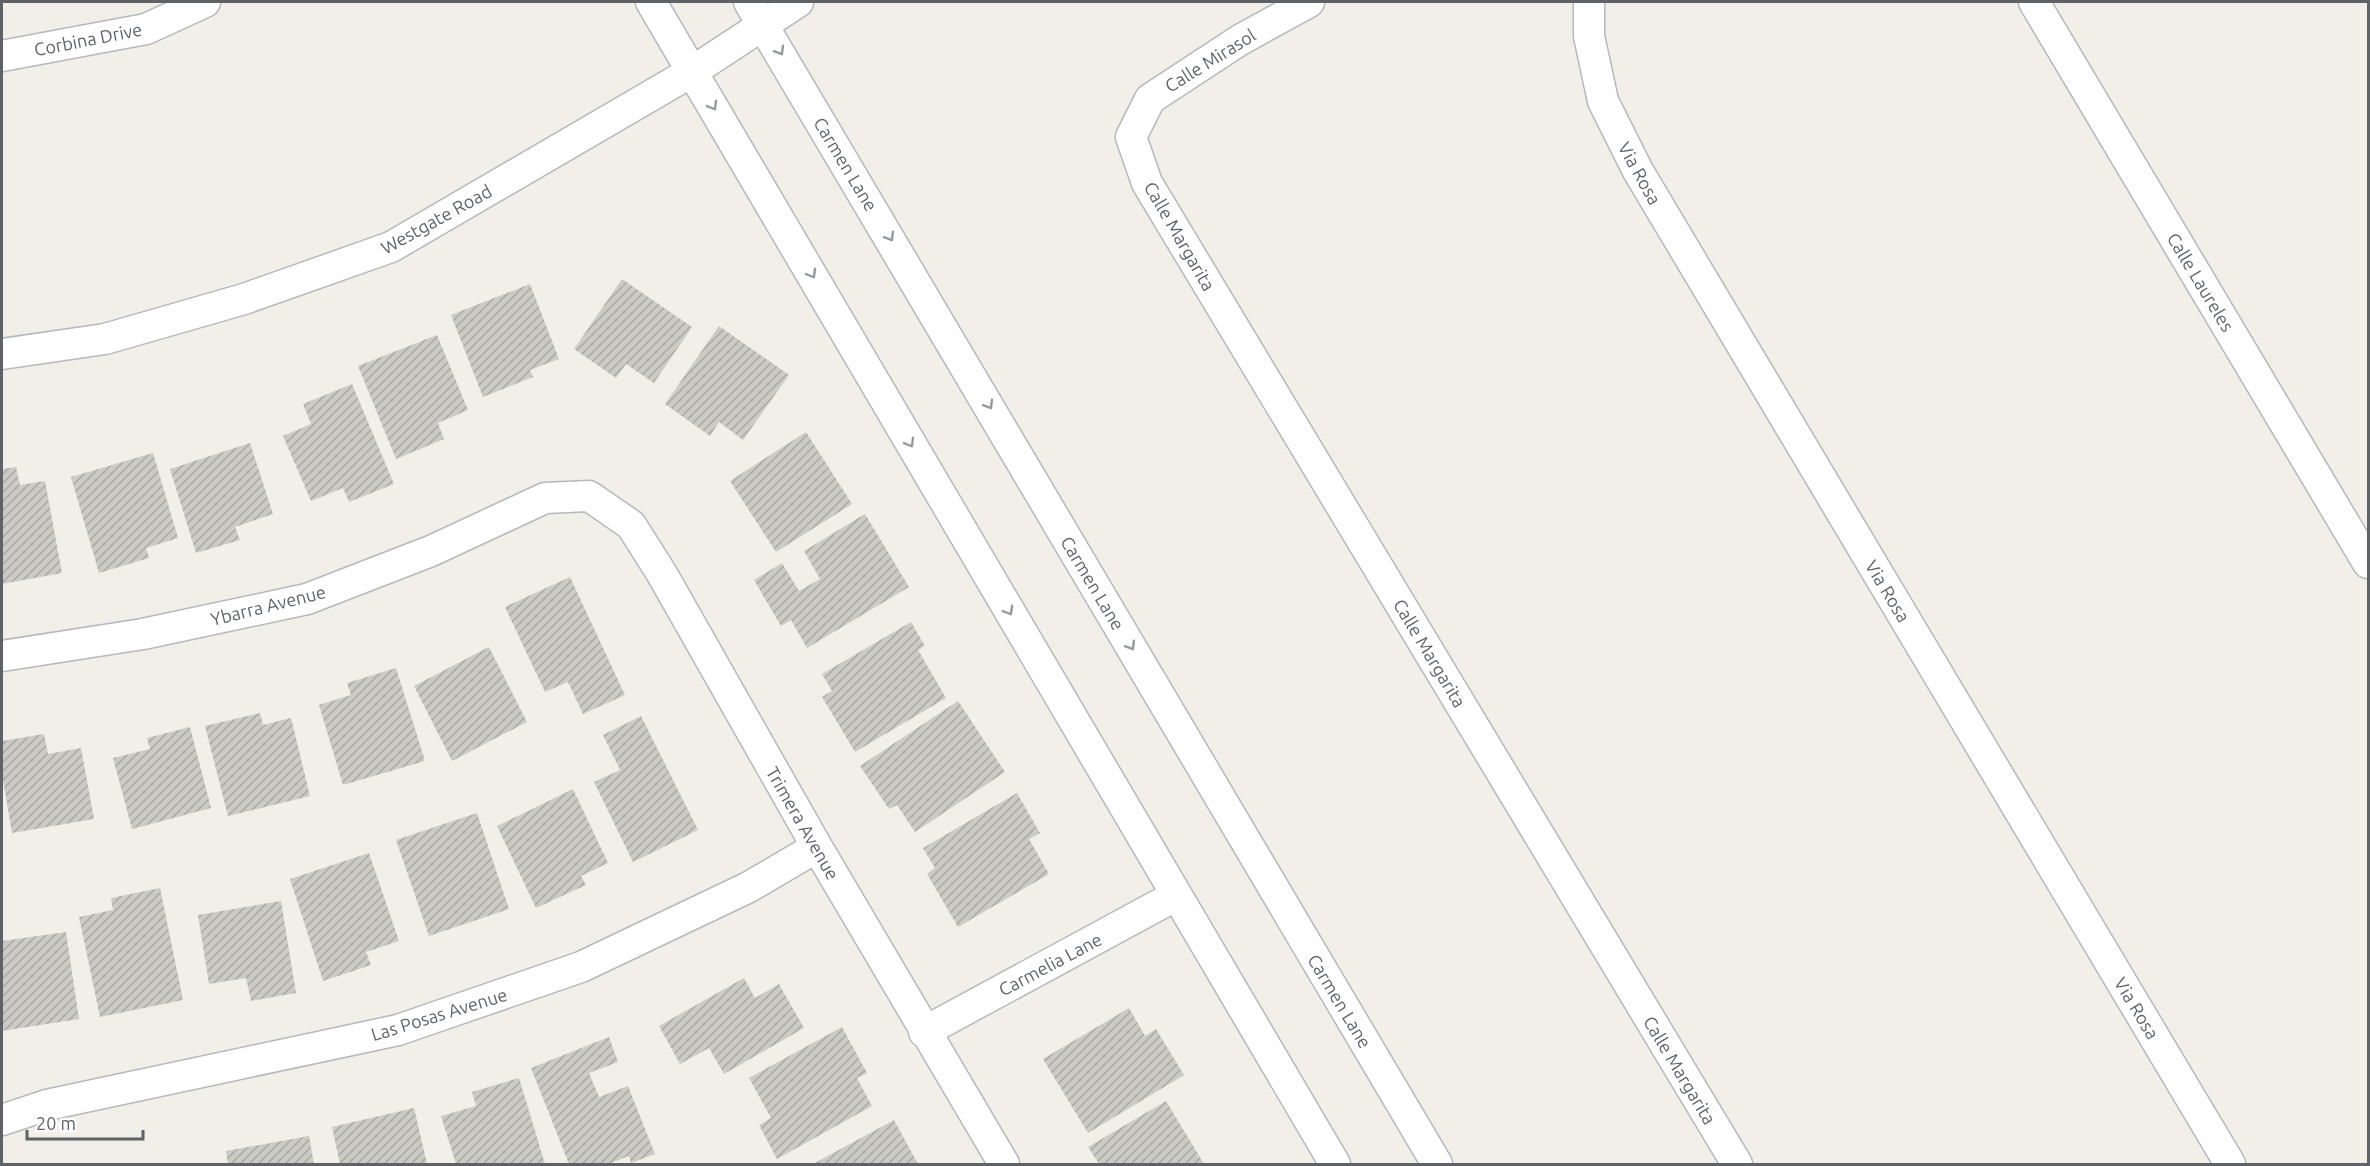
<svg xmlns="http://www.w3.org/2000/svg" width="2370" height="1166" font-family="Ubuntu,sans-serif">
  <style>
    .building { fill: url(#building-hatch) }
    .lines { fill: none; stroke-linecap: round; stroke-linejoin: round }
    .street-casing { stroke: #b5b8bc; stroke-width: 33 }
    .street { stroke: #fff; stroke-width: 30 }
    .oneway { stroke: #979a9d }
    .labels { text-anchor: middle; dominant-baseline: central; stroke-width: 5; stroke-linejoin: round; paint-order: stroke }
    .street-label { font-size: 18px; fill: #5f6368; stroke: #fff }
  </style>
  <defs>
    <pattern id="building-hatch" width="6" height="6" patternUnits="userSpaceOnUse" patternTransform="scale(1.5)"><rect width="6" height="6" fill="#cccac5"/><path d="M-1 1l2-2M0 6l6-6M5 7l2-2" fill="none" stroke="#a9a8a4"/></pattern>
  </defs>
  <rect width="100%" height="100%" fill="#f1efe8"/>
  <path class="building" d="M622,279L692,327L654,383L626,364L616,378L574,349Z
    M530,284L559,359L530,370L533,377L483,397L451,315Z
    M719,326L789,375L743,440L719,422L710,436L665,404Z
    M437,335L468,410L438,423L444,439L396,459L358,366Z
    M352,384L394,484L349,502L343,488L311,501L283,436L311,424L303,404Z
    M806,432L852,504L776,552L730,481Z
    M250,443L273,514L235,527L240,540L196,553L170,469Z
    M153,453L178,538L146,548L149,558L99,573L71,477Z
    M16,467L20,485L45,481L62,573L2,584V469Z
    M865,514L909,587L807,648L791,620L781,626L754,580L782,563L799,591L820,579L804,551Z
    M570,577L625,695L583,714L568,682L545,692L505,607Z
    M911,622L925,646L918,650L946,698L855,752L822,697L832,691L822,674Z
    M489,647L527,722L452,761L414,686Z
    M396,668L425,761L343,785L319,705L351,695L347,683Z
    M958,701L1005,772L915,832L897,805L889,809L860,766Z
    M260,713L263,725L291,718L310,796L228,816L205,726Z
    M641,716L698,830L633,862L594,782L620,770L603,735Z
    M190,727L211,808L132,829L113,758L150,749L147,738Z
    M44,734L48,754L81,748L94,819L12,833L2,774V741Z
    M573,789L608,863L581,876L586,885L536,908L497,826Z
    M1017,793L1040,833L1029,839L1049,874L958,927L927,874L935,868L923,848Z
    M477,813L509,909L429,936L396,840Z
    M369,853L399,941L366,952L371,965L323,981L290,879Z
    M160,888L183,1000L100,1017L79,917L113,910L111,898Z
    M281,901L296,993L251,1001L246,978L209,984L198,915Z
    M66,932L79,1019L2,1031V941Z
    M744,978L755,998L779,984L804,1028L724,1074L709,1048L680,1064L659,1026Z
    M1129,1008L1145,1036L1156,1029L1184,1075L1088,1133L1043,1059Z
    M842,1027L867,1073L857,1078L872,1106L777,1159L759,1125L771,1118L749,1078Z
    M609,1037L618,1062L589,1073L599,1097L628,1086L655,1154L631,1163L629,1156L608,1164H569L531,1068Z
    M519,1078L545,1164H456L441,1116L476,1106L472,1092Z
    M1166,1101L1204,1164H1099L1088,1147Z
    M414,1108L427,1164H340L332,1127Z
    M894,1120L918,1164H813Z
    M309,1136L314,1164H228L226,1151Z"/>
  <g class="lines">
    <defs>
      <path id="street" d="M651,2L1335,1164
        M749,2L1437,1164
        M1309,2L1240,40L1150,99L1131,137L1147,183L1737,1164
        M1589,2V36L1603,101L1638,171L2230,1164
        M2034,2L2368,563
        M2,56L146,29L205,2
        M2,354L105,339L244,299L391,247L693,71L798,2
        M2,656L143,634L307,599L431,551L545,498L589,496L631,525L662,574L817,847L1004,1164
        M924,1032L1175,896
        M2,1120L47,1105L398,1030L581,967L749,887L817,847"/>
    </defs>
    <use href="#street" class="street-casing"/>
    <use href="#street" class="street"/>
  </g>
  <defs><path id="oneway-chevron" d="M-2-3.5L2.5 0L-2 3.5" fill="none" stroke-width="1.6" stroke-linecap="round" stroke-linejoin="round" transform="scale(1.5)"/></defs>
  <g class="oneway">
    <use href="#oneway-chevron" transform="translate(780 51) rotate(59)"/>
    <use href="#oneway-chevron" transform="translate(713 106) rotate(60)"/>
    <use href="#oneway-chevron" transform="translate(890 237) rotate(59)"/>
    <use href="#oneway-chevron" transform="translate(812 274) rotate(60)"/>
    <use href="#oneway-chevron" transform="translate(989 405) rotate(59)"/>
    <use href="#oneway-chevron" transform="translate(910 443) rotate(60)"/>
    <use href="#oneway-chevron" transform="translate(1009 611) rotate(60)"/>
    <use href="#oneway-chevron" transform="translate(1131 646) rotate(59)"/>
  </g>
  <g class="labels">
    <g class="street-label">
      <text transform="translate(88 39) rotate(-11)">Corbina Drive</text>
      <text transform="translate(1210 60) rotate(-32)">Calle Mirasol</text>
      <text transform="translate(846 164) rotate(59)">Carmen Lane</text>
      <text transform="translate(1640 173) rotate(61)">Via Rosa</text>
      <text transform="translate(436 219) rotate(-29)">Westgate Road</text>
      <text transform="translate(1180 236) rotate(60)">Calle Margarita</text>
      <text transform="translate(2201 282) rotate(59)">Calle Laureles</text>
      <text transform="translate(1093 583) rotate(59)">Carmen Lane</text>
      <text transform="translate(1888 591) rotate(59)">Via Rosa</text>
      <text transform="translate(268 605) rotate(-14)">Ybarra Avenue</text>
      <text transform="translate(1430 653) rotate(59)">Calle Margarita</text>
      <text transform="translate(803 823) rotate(60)">Trimera Avenue</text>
      <text transform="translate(1050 964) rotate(-28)">Carmelia Lane</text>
      <text transform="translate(1340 1001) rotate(59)">Carmen Lane</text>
      <text transform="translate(2137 1008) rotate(59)">Via Rosa</text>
      <text transform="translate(439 1014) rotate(-17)">Las Posas Avenue</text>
      <text transform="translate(1680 1070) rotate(59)">Calle Margarita</text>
    </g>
  </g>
  <rect width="2370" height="1166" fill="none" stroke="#5f6368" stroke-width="6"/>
  <path d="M27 1130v9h116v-9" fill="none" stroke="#5f6368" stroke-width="3"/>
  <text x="36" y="1130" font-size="18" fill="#5f6368" stroke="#ffffff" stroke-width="4.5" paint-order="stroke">20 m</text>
</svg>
